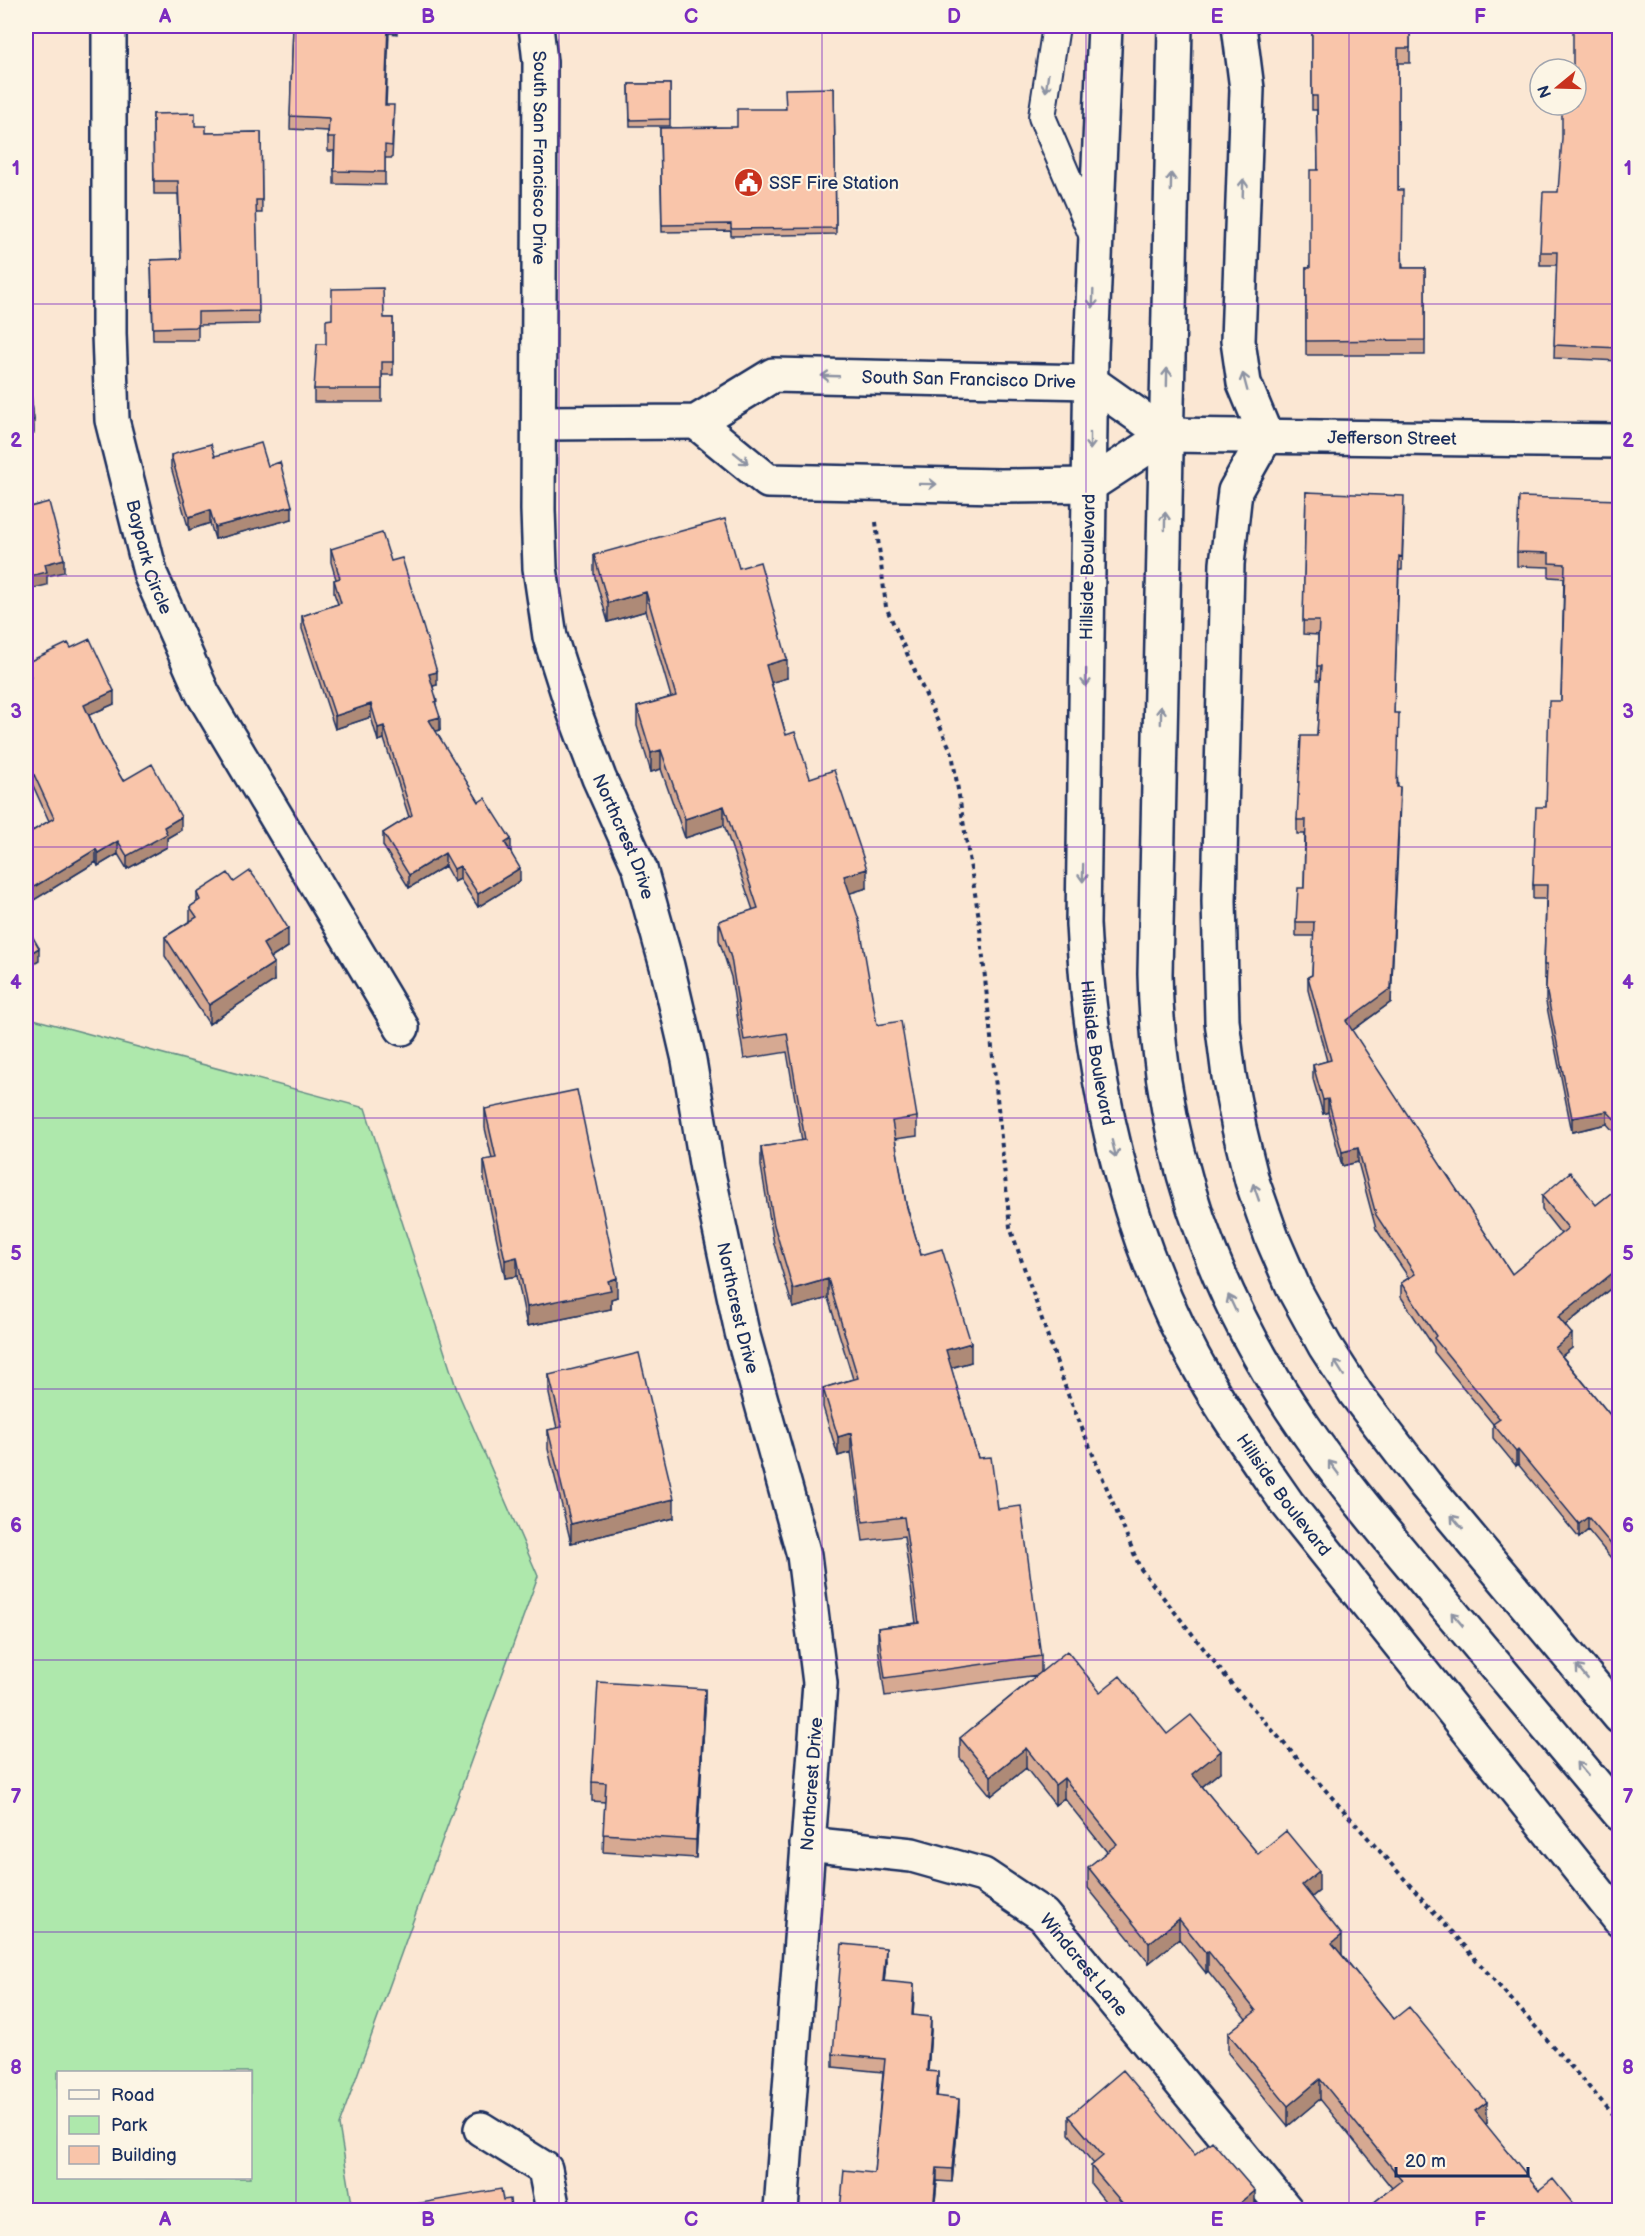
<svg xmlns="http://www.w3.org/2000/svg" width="1645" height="2236" font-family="'Balsamiq Sans',sans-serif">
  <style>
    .green { fill: #aee8ac; stroke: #648c85; stroke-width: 1.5; fill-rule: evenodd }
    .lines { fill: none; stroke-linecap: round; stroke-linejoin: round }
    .lane-casing { stroke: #1b2f5e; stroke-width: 30 }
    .street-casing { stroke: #1b2f5e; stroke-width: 38 }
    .secondary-casing { stroke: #1b2f5e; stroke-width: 38 }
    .path { stroke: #1b2f5e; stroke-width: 4; stroke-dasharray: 4.5 4.5; stroke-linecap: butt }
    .lane { stroke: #fcf5e5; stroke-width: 26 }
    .street { stroke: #fcf5e5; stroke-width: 33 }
    .secondary { stroke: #fcf5e5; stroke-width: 33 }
    .wall { fill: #d6a992; stroke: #1b2f5e; stroke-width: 1.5 }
    .shaded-wall { fill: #ae8a77; stroke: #1b2f5e; stroke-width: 1.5 }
    .building { fill: #f9c5aa; stroke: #1b2f5e; stroke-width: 1.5 }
    .oneway { stroke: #8c92a2 }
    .grid { fill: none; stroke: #7b2cbf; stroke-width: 1.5; stroke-opacity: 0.55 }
    .labels { text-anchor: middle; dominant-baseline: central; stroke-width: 4.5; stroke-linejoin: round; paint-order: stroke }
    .street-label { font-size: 18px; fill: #1b2f5e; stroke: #fcf5e5 }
    .poi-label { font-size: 18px; fill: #1b2f5e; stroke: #fcf5e5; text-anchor: start }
    .neatline { fill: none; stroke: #7b2cbf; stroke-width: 2 }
    .grid-label { font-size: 20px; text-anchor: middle; font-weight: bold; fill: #7b2cbf }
  </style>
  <rect width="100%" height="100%" fill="#fbe7d3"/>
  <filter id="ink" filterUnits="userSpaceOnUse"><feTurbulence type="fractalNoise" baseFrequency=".0167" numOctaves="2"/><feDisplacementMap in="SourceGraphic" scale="12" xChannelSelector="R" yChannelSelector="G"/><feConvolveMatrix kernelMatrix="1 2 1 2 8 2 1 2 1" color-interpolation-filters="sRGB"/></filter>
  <g filter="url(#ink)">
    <path class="green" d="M26,1017L365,1108L457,1390L538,1576L339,2125L353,2210H26ZM58,2072H250V2178H58Z"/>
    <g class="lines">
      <defs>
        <path id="lane" d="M1056,26L1042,117L1094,239"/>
        <g id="street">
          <path id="s1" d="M109,26V333L112,420L151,576L203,694L402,1028"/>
          <path id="s2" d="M536,26L540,62L538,510L540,568L550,637L572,706L599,778L640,869L667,966L689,1060L707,1169L742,1332L804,1555L820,1683L781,2210"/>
          <path d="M1239,26L1247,89L1238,341L1244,383L1266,436"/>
          <path d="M696,422L768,481L1000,486L1090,485L1166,435"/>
          <path id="s3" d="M540,423L696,422L773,375L1091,382L1166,435"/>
          <path id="s4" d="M1166,435L1620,441"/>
          <path d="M1266,436L1235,491L1227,564L1219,901L1222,1021L1229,1076L1239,1128L1252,1181L1272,1238L1295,1291L1325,1346L1356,1394L1425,1484L1620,1717"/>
          <path id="s5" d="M807,1844L912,1855L983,1875L1043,1915L1286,2210"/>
          <path d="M481,2129L545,2169L553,2210"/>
        </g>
        <g id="secondary">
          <path id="s6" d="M1105,26L1091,352L1083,924C1091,1086 1126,1244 1209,1385C1233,1426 1260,1464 1287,1503L1620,1920"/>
          <path d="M1175,26L1155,974C1158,1139 1210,1291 1304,1427C1345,1487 1393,1542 1439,1598C1499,1670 1559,1742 1620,1814"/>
        </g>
      </defs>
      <use href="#lane" class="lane-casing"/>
      <use href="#street" class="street-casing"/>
      <use href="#secondary" class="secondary-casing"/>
      <path class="path" d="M876,522L886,607L952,753L979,918L1010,1227L1067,1392L1140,1568L1234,1687L1620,2122"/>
      <use href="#lane" class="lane"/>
      <use href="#street" class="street"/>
      <use href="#secondary" class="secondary"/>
    </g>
    <path class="wall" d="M293,26H397V34L389,33L386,105L394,118L392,158H385V185L334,184V151H328V131L290,129Z
      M1312,26H1410V63H1398V190L1403,268H1425V355H1306V268H1310L1318,170L1317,110H1312Z
      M1620,26V361L1554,358L1557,265H1540V252Z
      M26,73H28L27,148H26Z
      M629,84H670V126H630Z
      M834,88L836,234L731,236V231L662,232L660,128L737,127L785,109Z
      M153,114L195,126L206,133L261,132L262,213H256L259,324L198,325V340H153L151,260L181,259L178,194H154Z
      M384,318H393V375H382V402H314V389L326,344Z
      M26,359L34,420V433L26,434Z
      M171,455L215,456L268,466L292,519L215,539L210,523L189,530L171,467Z
      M1306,492L1404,509L1402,570H1399L1394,713L1398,787L1400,801L1391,1002L1352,1031L1512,1274L1561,1234L1542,1210V1196L1596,1205L1620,1186V1281L1565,1326L1572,1348L1562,1356L1620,1427V1569L1588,1530L1579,1538L1518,1464L1516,1466L1493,1438V1424L1434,1352V1347L1401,1297V1283L1409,1278L1376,1229L1358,1162L1342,1166L1328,1112L1323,1114L1313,1079V1065L1327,1061L1308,990V977L1312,975L1314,936H1296V922L1304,888L1305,834H1297V820L1317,736L1320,680H1317L1318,635L1303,634Z
      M1620,500V951L1617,1013H1620V1139L1607,1124L1572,1132L1546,1002V979L1544,978V965L1546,899H1533V885L1546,807L1561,701L1564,578L1549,577V567L1517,566V552Z
      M331,549L391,561L437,685L433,686L437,710L440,730L435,731L479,802L511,852L520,881L478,907L460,879L454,882L445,866L409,888L383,846V833L409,817L384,739L378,741L371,717L335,729L302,629V616L338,604L334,593V580L336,579L331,562Z
      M594,555L739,568L787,678L771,682L786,735L810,778L867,888L850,893L877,1025L917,1117V1136L895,1139L906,1204L921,1255L971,1362L951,1368L978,1458L998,1509L1041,1656V1672L1100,1692L1221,1771L1202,1787L1258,1854L1319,1891L1312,1897L1342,1955L1394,2019L1487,2123L1485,2124L1539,2190L1579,2211H1372V2204L1392,2188L1320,2099L1288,2126L1228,2053V2033L1246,2019L1208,1971L1206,1973L1179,1939L1149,1963L1088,1888V1867L1107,1852L1064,1798L1055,1805L1026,1768L991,1796L960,1758V1738L1037,1675L885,1696L878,1647V1628L916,1623L904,1536L863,1541L851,1452L838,1456L823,1407V1388L853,1379L828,1298L793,1308L774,1244L761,1166V1147L802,1141L787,1052L744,1059L731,977L719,940V921L753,910L724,825L685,838L661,769L651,772L637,726V707L671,697L646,611L608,622L594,574Z
      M71,648L114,704L89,715L102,745L123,781L181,830L167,838V847L127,869L118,854L98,866L96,862L29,903L26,897V835L49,821L26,770V663Z
      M234,882L288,947L271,958L274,981L209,1024L165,956V937L190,921V907L197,902V893Z
      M485,1109L617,1297L611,1299V1309L527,1326L517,1276L505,1278L484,1179V1160L492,1159L485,1128Z
      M549,1375L674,1518L571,1543L548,1449V1430L557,1428L549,1394Z
      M705,1708L696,1858L603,1852L605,1802L592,1801V1782Z
      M886,1961L884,1982L914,1997L913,2015L931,2030L928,2071L938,2085L937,2096L959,2111L952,2182L937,2181L934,2211H840L874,2173L883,2072L833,2067V2054Z
      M1069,2116L1195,2155L1255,2210L1113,2211L1091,2184V2166L1094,2164L1069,2134Z"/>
    <path class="shaded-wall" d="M292,506V519L215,539V527Z
      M210,510V523L189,530V517Z
      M64,559V572L47,576V585L26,590V577L45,564Z
      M646,592V611L608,622V603Z
      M787,659V678L766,684V665Z
      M437,672V685L429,687V674Z
      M114,691V704L84,717V705Z
      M371,704V717L335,729V716Z
      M440,717V730L429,733V720Z
      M384,726V739L378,741V728Z
      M661,750V769L651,772V753Z
      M1400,787L1391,1002L1346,1035V1021Z
      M724,806V825L685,838V819Z
      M181,817V830L167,838V847L127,869V856L164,827Z
      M511,839V852L505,843Z
      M118,841V854L98,866V853Z
      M96,849V862L29,903V890Z
      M445,853V866L409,888V875Z
      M460,866V879L454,882V869Z
      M520,868V881L478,907V894Z
      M867,869V888L844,895V876Z
      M288,928V947L263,963V944Z
      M39,948V961L26,969V956Z
      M274,963V981L209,1024V1005Z
      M1328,1099V1112L1323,1114V1100Z
      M1607,1111V1124L1572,1132V1118Z
      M1358,1148V1162L1342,1166V1152Z
      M517,1257V1276L505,1278V1260Z
      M1620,1267V1281L1558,1331V1317Z
      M617,1278V1297L611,1299V1309L527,1326V1307Z
      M828,1279V1298L793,1308V1289Z
      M1572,1334V1348L1555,1361V1348Z
      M971,1343V1362L946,1369V1350Z
      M851,1433V1452L838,1456V1437Z
      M1518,1450V1464L1516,1466V1452Z
      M674,1499V1518L571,1543V1524Z
      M1588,1517V1530L1579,1538V1524Z
      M705,1689V1708L696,1858V1840Z
      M1026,1748V1768L991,1796V1776Z
      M1221,1751V1771L1192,1795V1774Z
      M1064,1778V1798L1055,1805V1785Z
      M1319,1871V1891L1302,1905V1885Z
      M1179,1919V1939L1149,1963V1943Z
      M1342,1935V1955L1332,1963V1943Z
      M886,1948V1961L883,1994V1981Z
      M1208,1951V1971L1206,1973V1953Z
      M914,1984V1997L912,2028V2015Z
      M931,2017V2030L927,2084V2071Z
      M938,2072V2085L936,2109V2096Z
      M1320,2079V2099L1288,2126V2106Z
      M959,2099V2111L952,2182V2169Z
      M1487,2102V2123L1475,2132V2111Z
      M937,2168V2181L934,2211H933Z
      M1255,2191V2210L1238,2211V2205Z"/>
    <path class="building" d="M293,26H388L385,105H394L392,146L385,145V172L334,171L335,138H328L329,118L290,116Z
      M1312,26H1410V48H1398V190H1403L1402,268H1425V340L1306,341V268H1310V170H1318L1317,96H1312Z
      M1573,26H1620V348L1554,345L1557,252H1540L1543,192H1558L1562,138V105H1576V69H1573Z
      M26,73H28L27,135H26Z
      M629,84H670V119L630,120Z
      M834,88L836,228L731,229V224L662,225L660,128L737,127V109H786L785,89Z
      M195,113V126H206V133L261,132L262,200H256L259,311L198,312V327L153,328L151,260L181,259L178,181H154L153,114Z
      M383,288L384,318H393V362H382V389H314L317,344H326V320L332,319V289Z
      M27,358L34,420L26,421V359Z
      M261,443L268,466L280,462L292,506L215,527L210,510L189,517L171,455L211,444L215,456Z
      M1306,492L1404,496L1402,557L1399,556L1394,713H1399L1397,787H1400L1391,988L1346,1021L1512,1274L1568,1228L1542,1196L1570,1172L1596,1205L1620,1186V1267L1558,1317L1572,1334L1555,1348L1620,1427V1555L1588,1517L1579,1524L1518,1450L1516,1452L1493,1424L1500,1419L1434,1338L1436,1336L1401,1283L1415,1274L1376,1215L1358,1148L1342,1152L1328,1099L1323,1100L1313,1065L1331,1060L1308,977L1312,975L1314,922H1296L1298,888H1304L1306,820H1297L1301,736H1317L1321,666H1317L1319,621H1303Z
      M1519,497L1620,500V937L1617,1013H1620V1125L1607,1111L1572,1118L1546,988L1547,965H1544L1547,885H1533L1536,807H1546L1549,701H1561L1565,564L1549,563V553L1517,552Z
      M49,502L64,559L45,564L47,572L26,577V508Z
      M725,519L739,568L760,562L787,659L766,665L786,735L795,732L810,778L834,770L867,869L844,876L859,920L877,1025L901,1021L917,1117L892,1121L906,1204L921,1255L942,1249L971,1343L946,1350L978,1458L991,1457L998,1509L1021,1506L1041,1656L885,1678L878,1628L919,1623L904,1517L863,1522L851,1433L838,1437L823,1388L858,1378L828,1279L793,1289L774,1225L761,1147L805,1140L787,1033L744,1040L731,958L719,921L758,908L724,806L685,819L661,750L651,753L637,707L676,696L646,592L608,603L594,555Z
      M382,533L391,561L402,558L437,672L429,674L437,701L435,702L440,717L429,720L479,802L485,798L511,839L505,843L520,868L478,894L460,866L454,869L445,853L409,875L383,833L412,815L384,726L378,728L371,704L335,716L302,616L341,603L334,580L340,578L331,549Z
      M90,639L114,691L84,705L102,745L123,781L152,764L181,817L164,827L167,834L127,856L118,841L98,853L96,849L29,890L26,884V835L54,818L26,757V679L31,677L26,663L68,643L71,648Z
      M250,871L267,894L288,928L263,944L274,963L209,1005L165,937L197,917L190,907L200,900L197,893L228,873L234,882Z
      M26,925L39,948L26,956Z
      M577,1090L617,1278L608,1281L611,1290L527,1307L517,1257L505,1260L484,1160L496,1158L485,1109Z
      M639,1353L674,1499L571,1524L548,1430L562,1427L549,1375Z
      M1067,1651L1100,1692L1120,1676L1167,1734L1191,1715L1221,1751L1192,1774L1258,1854L1286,1831L1319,1871L1302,1885L1342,1935L1332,1943L1394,2019L1409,2007L1487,2102L1475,2111L1539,2190L1553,2179L1579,2211H1377L1372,2204L1402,2180L1320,2079L1288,2106L1228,2033L1256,2011L1208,1951L1206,1953L1179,1919L1149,1943L1088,1867L1117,1844L1064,1778L1055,1785L1026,1748L991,1776L960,1738Z
      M598,1682L705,1689L696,1840L603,1834L606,1783L592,1782Z
      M842,1944L886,1948L883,1981L914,1984L912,2015L931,2017L927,2071L938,2072L936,2096L959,2099L952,2169L937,2168L933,2211H840L844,2170L874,2173L885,2059L833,2054Z
      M1123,2070L1195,2155L1212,2141L1255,2191L1238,2205L1243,2211H1129L1091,2166L1103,2156L1069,2116Z
      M501,2189L503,2200L510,2199L511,2211H416L415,2204Z"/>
    <defs><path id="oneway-shaft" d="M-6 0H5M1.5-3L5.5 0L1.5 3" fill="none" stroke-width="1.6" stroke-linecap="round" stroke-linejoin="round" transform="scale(1.5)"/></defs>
    <g class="oneway">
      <use href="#oneway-shaft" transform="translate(1047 83) rotate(98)"/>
      <use href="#oneway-shaft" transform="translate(1171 182) rotate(-89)"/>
      <use href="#oneway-shaft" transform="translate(1243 188) rotate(-88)"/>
      <use href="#oneway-shaft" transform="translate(1093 299) rotate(92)"/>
      <use href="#oneway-shaft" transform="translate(830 376) rotate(-178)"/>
      <use href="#oneway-shaft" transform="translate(1167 377) rotate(-89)"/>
      <use href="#oneway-shaft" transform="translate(1245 382) rotate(-105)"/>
      <use href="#oneway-shaft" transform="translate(1090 441) rotate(90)"/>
      <use href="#oneway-shaft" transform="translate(741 458) rotate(39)"/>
      <use href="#oneway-shaft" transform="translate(928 484) rotate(1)"/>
      <use href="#oneway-shaft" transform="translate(1165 521) rotate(-89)"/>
      <use href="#oneway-shaft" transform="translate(1086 678) rotate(91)"/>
      <use href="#oneway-shaft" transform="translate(1161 715) rotate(-89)"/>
      <use href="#oneway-shaft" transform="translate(1083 873) rotate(91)"/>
      <use href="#oneway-shaft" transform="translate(1114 1149) rotate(76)"/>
      <use href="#oneway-shaft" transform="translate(1256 1192) rotate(-109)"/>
      <use href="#oneway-shaft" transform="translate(1232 1303) rotate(-115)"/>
      <use href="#oneway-shaft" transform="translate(1339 1368) rotate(-122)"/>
      <use href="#oneway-shaft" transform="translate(1334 1468) rotate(-127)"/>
      <use href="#oneway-shaft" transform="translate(1457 1522) rotate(-130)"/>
      <use href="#oneway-shaft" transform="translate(1457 1619) rotate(-130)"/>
      <use href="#oneway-shaft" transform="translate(1582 1672) rotate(-130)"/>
      <use href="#oneway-shaft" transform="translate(1582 1769) rotate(-130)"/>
    </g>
  </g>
  <path class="grid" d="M296,26V2210M559,26V2210M822,26V2210M1086,26V2210M1349,26V2210M26,304H1620M26,576H1620M26,847H1620M26,1118H1620M26,1389H1620M26,1660H1620M26,1932H1620"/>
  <defs>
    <symbol id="civic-disc" viewBox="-11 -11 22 22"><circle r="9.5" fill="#c8321e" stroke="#fcf5e5"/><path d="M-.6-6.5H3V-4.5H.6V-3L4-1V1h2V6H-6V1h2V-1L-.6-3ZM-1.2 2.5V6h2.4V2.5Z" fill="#fff"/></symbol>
  </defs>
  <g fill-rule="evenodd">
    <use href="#civic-disc" x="732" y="166" width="33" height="33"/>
  </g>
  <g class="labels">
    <g class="street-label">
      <text stroke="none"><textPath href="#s2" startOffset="132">South San Francisco Drive</textPath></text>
      <text stroke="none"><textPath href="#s3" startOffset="442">South San Francisco Drive</textPath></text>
      <text stroke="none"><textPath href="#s4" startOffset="226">Jefferson Street</textPath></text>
      <text stroke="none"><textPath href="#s1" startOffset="536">Baypark Circle</textPath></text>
      <text transform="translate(1088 567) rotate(-89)">Hillside Boulevard</text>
      <text stroke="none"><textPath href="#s2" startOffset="825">Northcrest Drive</textPath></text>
      <text stroke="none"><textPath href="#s6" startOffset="1028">Hillside Boulevard</textPath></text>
      <text stroke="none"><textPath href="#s2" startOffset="1311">Northcrest Drive</textPath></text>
      <text stroke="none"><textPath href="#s6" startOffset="1514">Hillside Boulevard</textPath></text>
      <text transform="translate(812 1784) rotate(-86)">Northcrest Drive</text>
      <text stroke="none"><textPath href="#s5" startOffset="316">Windcrest Lane</textPath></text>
    </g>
    <g class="poi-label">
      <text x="769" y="183">SSF Fire Station</text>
    </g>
  </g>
  <rect width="1645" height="2236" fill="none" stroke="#fcf5e5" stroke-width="66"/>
  <rect x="57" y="2071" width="195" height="108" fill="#fcf5e5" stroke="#a2a6af" stroke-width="1.5"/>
  <rect x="69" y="2090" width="30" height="9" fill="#fcf5e5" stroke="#a2a6af" stroke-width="1.5"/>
  <text x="111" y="2101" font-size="18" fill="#1b2f5e">Road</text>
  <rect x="69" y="2116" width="30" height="18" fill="#aee8ac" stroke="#a2a6af" stroke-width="1.5"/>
  <text x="111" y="2131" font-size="18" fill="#1b2f5e">Park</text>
  <rect x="69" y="2146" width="30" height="18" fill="#f9c5aa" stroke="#a2a6af" stroke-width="1.5"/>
  <text x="111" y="2161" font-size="18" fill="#1b2f5e">Building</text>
  <g transform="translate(1558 87) rotate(251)"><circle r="28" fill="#fcf5e5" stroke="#a2a6af" stroke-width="1.5"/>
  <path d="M0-4.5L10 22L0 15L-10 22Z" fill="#c8321e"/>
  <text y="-9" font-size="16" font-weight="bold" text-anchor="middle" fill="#1b2f5e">N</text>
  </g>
  <path d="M1396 2167v9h132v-9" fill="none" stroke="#1b2f5e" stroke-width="3"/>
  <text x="1405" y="2167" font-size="18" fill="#1b2f5e" stroke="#fcf5e5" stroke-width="4.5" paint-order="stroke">20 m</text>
  <rect x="33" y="33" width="1579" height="2170" class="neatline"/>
  <g class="grid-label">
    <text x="165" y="23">A</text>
    <text x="428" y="23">B</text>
    <text x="691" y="23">C</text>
    <text x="954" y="23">D</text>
    <text x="1217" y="23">E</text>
    <text x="1480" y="23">F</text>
    <text x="16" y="175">1</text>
    <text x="1628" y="175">1</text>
    <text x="16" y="447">2</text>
    <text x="1628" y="447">2</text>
    <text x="16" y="718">3</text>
    <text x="1628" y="718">3</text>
    <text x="16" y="989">4</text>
    <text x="1628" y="989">4</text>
    <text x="16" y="1260">5</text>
    <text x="1628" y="1260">5</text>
    <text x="16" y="1532">6</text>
    <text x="1628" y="1532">6</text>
    <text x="16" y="1803">7</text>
    <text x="1628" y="1803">7</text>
    <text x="16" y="2074">8</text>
    <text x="1628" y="2074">8</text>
    <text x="165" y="2226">A</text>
    <text x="428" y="2226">B</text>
    <text x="691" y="2226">C</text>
    <text x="954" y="2226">D</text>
    <text x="1217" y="2226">E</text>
    <text x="1480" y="2226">F</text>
  </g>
</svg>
